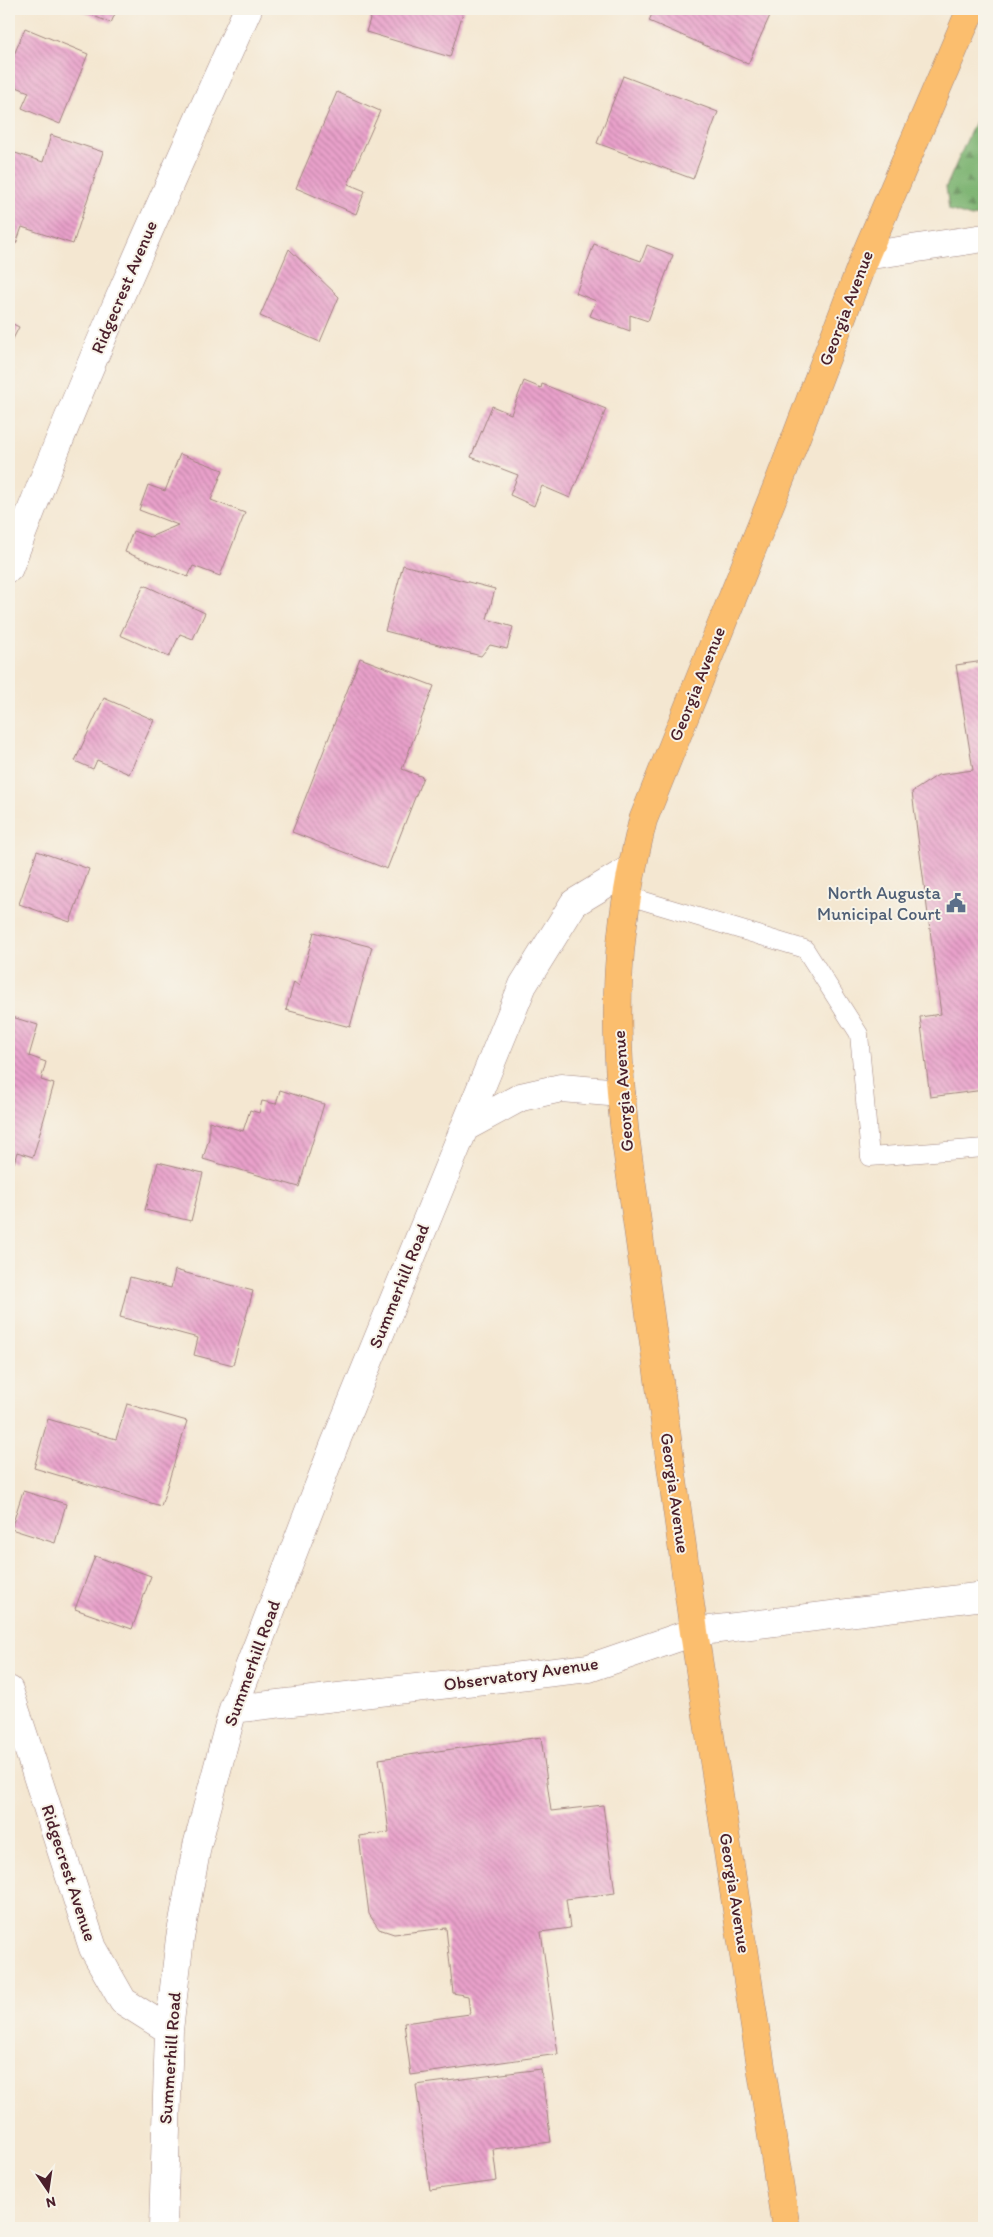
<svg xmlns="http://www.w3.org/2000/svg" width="993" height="2237" font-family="Itim,sans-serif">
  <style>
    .forest { fill: url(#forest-firs); stroke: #62684e }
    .building { fill: url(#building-back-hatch) }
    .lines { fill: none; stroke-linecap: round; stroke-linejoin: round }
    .service-casing { stroke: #9f837e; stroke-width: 19 }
    .minor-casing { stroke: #9f837e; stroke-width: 29 }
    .primary-casing { stroke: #9f837e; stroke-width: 29 }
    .service { stroke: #fff; stroke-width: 18 }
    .minor { stroke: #fff; stroke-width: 28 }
    .primary { stroke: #fbbe6e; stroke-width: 28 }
    .labels { text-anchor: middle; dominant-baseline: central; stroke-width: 4; stroke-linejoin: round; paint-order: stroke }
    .street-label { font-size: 18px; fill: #4a1f2b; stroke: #f7f3e8 }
    .service-label { font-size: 18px; fill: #4e5e75; stroke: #f7f3e8; text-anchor: end }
  </style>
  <defs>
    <pattern id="forest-firs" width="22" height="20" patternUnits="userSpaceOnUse" patternTransform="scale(1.25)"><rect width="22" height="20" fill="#7ab270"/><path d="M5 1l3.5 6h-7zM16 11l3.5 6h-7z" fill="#66905c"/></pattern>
    <pattern id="building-back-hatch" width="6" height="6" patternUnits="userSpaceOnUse" patternTransform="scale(1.25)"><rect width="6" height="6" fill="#e9a1cb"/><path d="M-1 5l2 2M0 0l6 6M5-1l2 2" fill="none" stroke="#bf83a5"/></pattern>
  </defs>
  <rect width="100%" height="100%" fill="#f7f3e8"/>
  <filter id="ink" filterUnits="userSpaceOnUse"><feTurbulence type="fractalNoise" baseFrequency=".02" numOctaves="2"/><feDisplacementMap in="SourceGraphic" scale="10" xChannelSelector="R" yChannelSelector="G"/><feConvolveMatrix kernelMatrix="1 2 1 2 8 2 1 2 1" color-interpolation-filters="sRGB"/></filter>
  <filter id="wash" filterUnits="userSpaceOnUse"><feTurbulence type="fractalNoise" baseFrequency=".0096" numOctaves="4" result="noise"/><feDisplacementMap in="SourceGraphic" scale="20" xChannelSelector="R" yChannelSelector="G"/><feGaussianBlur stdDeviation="1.12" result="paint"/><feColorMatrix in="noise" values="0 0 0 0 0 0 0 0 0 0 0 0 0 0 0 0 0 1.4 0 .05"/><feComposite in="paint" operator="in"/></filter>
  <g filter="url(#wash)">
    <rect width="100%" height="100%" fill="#f4e7d1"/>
    <path class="forest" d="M984,101V215L971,217L949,210L946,187Z"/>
    <g id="blocks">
      <path class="building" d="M76,9H117L111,23Z
        M373,9H464L450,57L366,32Z
        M654,9H773L748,64L649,21Z
        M25,28L88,54L60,124L22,108L29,92L9,84V67Z
        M623,76L718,112L693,179L597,143Z
        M337,92L380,111L348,184L365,191L356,214L296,188Z
        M51,135L103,152L73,244L22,227L16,244L9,242V151L43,162Z
        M594,244L641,261L647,245L673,255L648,321L630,315V331L590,316L596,301L576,293Z
        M289,249L339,297L320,342L260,316Z
        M9,322L19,327L9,347Z
        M524,381L541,388L542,384L606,409L570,498L542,486L534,506L510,495L518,475L471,457L492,406L511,414Z
        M180,454L223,470L211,500L245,513L220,576L193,566L188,577L125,552L133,531L150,537L178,525L139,510L148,485L165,491Z
        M403,565L495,589L487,619L513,627L507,649L490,645L481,656L385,631Z
        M144,585L205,613L193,639L180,634L169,657L120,635Z
        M360,658L434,686L402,769L423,777L387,869L292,832Z
        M984,661V1090L930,1097L920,1017L941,1014L912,792L938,775L973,770L956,665Z
        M104,698L154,720L129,774L97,760L93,769L75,761Z
        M37,851L89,869L70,922L19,904Z
        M314,932L372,947L350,1027L286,1010L294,982L299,986Z
        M9,1016L38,1025L29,1056L46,1062L41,1080L54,1084L33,1157L17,1152L14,1163L9,1161Z
        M280,1090L324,1104L299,1187L203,1159L209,1138V1121L243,1131L250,1110L259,1113L262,1101L276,1104Z
        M158,1162L203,1173L191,1221L145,1210Z
        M175,1270L253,1291L233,1365L194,1355L198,1338L120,1317L130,1277L171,1288Z
        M127,1404L187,1421L161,1506L34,1468L48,1419L116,1439Z
        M23,1491L66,1504L55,1543L11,1529Z
        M95,1556L151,1576L132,1629L75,1609Z
        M541,1737L551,1811L603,1805L615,1893L566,1899L570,1928L541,1932L558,2054L411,2075L404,2023L470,2014L468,1996L453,1993L446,1928L394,1934L379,1929L369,1914L359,1836L389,1832L379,1759Z
        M541,2069L551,2142L493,2149L497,2181L430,2190L416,2085Z"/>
    </g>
  </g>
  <g filter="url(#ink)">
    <use href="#blocks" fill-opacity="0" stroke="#9f837e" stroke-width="1"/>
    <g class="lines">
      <defs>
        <path id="service" d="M628,896L805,949L859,1034L870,1157L984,1148"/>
        <path id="minor" d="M865,256L984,238
          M9,568C81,378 165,194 248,9
          M464,1128L521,1097L561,1088L621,1093
          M9,1690L93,1948L123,2001L169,2030
          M233,1709L589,1668L694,1632L984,1596
          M163,2228L169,2030L180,1938L197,1846L233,1709L334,1446L523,985L574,903L632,868"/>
        <path id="primary" d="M786,2228L694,1632L625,1135C618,1068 614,1000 622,933C626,895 634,857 643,820L781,477L865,256L971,9"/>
      </defs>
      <use href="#service" class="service-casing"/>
      <use href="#minor" class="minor-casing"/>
      <use href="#primary" class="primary-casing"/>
      <use href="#service" class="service"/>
      <use href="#minor" class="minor"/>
      <use href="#primary" class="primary"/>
    </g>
  </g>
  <defs>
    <symbol id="civic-bare" viewBox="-9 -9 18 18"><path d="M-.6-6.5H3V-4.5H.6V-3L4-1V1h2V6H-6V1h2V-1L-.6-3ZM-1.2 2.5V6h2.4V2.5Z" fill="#5c6f8a" stroke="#f7f3e8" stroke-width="2.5" paint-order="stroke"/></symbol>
  </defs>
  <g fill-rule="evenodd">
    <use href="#civic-bare" x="942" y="889" width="28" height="28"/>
  </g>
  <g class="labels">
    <g class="street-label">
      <text transform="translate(124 287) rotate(-67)">Ridgecrest Avenue</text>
      <text transform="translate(846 308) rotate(-69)">Georgia Avenue</text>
      <text transform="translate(697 684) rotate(-68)">Georgia Avenue</text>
      <text transform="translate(623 1091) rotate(-94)">Georgia Avenue</text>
      <text transform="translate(399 1286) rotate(-68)">Summerhill Road</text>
      <text transform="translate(675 1493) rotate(82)">Georgia Avenue</text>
      <text transform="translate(252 1663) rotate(-70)">Summerhill Road</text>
      <text transform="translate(521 1674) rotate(-8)">Observatory Avenue</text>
      <text transform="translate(69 1873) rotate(72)">Ridgecrest Avenue</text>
      <text transform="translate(735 1893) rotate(81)">Georgia Avenue</text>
      <text transform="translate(170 2058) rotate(-86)">Summerhill Road</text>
    </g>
    <g class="service-label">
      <text x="941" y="893">North Augusta<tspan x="941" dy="21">Municipal Court</tspan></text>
    </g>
  </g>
  <rect width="993" height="2237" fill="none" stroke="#f7f3e8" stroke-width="30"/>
  <g transform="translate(48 2190) rotate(167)" stroke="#f7f3e8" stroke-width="4" paint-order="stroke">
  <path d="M0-4L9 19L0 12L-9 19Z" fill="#4a1f2b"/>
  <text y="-8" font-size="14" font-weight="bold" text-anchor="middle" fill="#4a1f2b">N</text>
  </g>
</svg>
